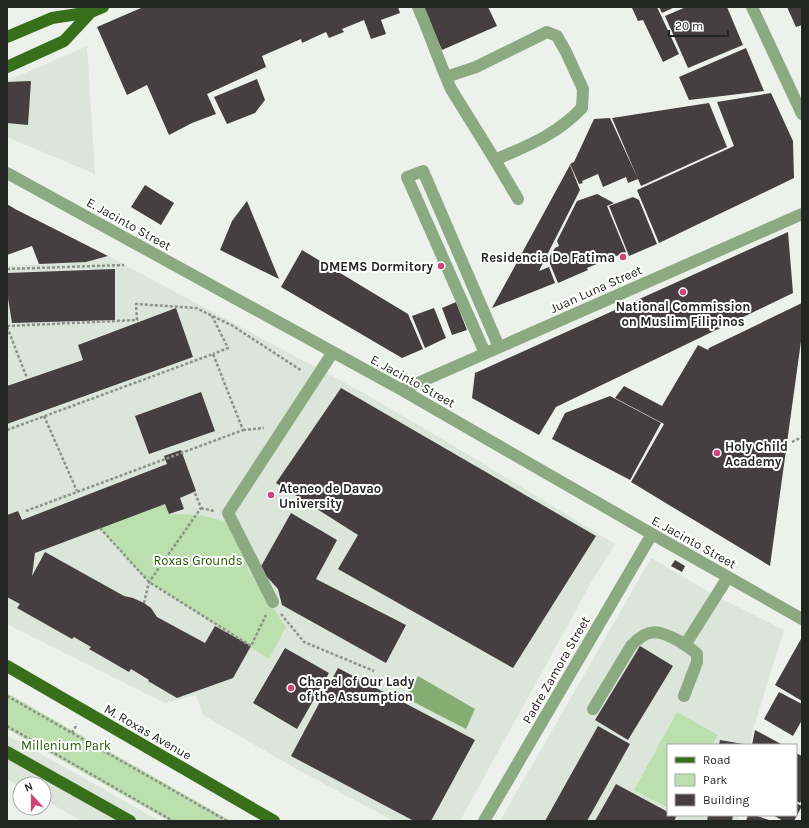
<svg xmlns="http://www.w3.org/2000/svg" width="809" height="828" font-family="Karla,sans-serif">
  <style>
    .built { fill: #dce5d9 }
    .green { fill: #bbe0ad }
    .water { fill: #85ad74 }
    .building { fill: #463f41 }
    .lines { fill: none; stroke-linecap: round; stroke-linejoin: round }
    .path { stroke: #8e918c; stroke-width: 2.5; stroke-dasharray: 3 2; stroke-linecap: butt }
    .minor { stroke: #8caa81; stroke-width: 12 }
    .major { stroke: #386f1b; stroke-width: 12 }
    .poi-dot { fill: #cf457b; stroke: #fff; stroke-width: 1.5 }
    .labels { text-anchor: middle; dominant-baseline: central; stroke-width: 4; stroke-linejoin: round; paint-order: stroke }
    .street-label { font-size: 13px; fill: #232522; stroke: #fff }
    .poi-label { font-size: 13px; font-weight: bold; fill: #232522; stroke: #fff; text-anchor: start }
    .park-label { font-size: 13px; fill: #265804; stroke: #fff }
  </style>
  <rect width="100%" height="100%" fill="#edf1eb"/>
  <path class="built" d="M87,46L95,174L7,137V81Z
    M108,256L360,391L454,446L615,544L592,581L460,821H394L300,771L203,715L196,695L165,703L7,624V266L86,262Z
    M651,558L716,596L784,630L752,733L750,745H668V815H739L738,821H500Z
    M7,735L160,821H82L44,800V784H20V786L7,779Z"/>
  <path class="green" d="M165,504L169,514L201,515L224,521L244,548L248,570L286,627L269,659L149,582L100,528Z
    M7,693L231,821H169L7,729Z
    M677,712L718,735L712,745H668V808L634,790Z"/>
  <path class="water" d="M418,676L475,709L466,729L406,698Z"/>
  <path class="building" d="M140,7H398L400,13L381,20L386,34L371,39L364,20L342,29L344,32L329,38L326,32L302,43L301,39L262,56L266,67L207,94L216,114L192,123L169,135L147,85L127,95L97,27L141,8Z
    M423,7H488L497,26L442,50Z
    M635,7H657L679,54L663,62L643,20L638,21L632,8Z
    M659,7H675L662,13Z
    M686,7H727L743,45L688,68L665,16Z
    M787,7H802V25L796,27Z
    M746,48L764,91L689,100L679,77Z
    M257,79L265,100L255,113L227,124L214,97Z
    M31,81L28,125L7,123V82Z
    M771,93L793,141L794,178L659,243L637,190L734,146L717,102Z
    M709,103L727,147L641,186L612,118Z
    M610,118L638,179L628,183L626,177L603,187L598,174L582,181L583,183L579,184L570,164L574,162L594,119Z
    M570,165L580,190L539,271L549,267L555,283L492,308Z
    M145,185L174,203L161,225L131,207Z
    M597,194L614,203L607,206L626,252L587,268L588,270L558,283L548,259L555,248L559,246L557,241L577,201Z
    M633,197L639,200L657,244L629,256L609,206Z
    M247,201L279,279L220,250L232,221Z
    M7,204L15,209L108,256L86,262L39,264L32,246L7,255Z
    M788,232L793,293L556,407L539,435L472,398L475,373Z
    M302,250L408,314L423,349L402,358L281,287Z
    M115,269V320L12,323L7,292V273Z
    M456,302L467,330L452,335L442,308Z
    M802,303V334L770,566L631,482L664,424L615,398L624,386L662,406L698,345L708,350L709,348Z
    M176,308L193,357L7,424V386L83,360L78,345Z
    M434,308L446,338L425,348L412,316Z
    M341,388L596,536L513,668L338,569L358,535L276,483Z
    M201,392L215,431L149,454L135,416Z
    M610,396L661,423L630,480L552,439L565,413Z
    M181,450L196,491L180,498L184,509L169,514L165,504L35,553L32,576L45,552L124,596L133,598L144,603L151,608L157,617L205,643L215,626L251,646L233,678L177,698L148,681L149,680L131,669L129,672L89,649L91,647L74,637L72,639L17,608L20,604L7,597V515L18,511L22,520L167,464L164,456Z
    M291,513L337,540L316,579L406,625L386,663L282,605L278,589L269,579L259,570Z
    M675,560L685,566L682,572L671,566Z
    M801,639L802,640V701L775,685Z
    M640,646L673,666L628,740L595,720Z
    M285,648L329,673L297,729L253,703Z
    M338,668L475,740L431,821H414L291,756Z
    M779,692L802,704V720L793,736L764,719Z
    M598,726L630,744L587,821H545Z
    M755,730L783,745H752Z
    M720,740L743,744L742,745H719Z
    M796,753L802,756V799L800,803L796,801Z
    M616,784L668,812V815H673L676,817L674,821H595Z
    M796,803L802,806L794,821H783L773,815H796Z
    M708,815H733L732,821H707Z
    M748,815H754L772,821H746Z"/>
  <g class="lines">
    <path class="path" d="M7,269L124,265
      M212,316L228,348L213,354
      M7,326L137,320L136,304L196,308L233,326L302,371
      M7,327L27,378
      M44,416L77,491
      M7,430L213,354L243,430L26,511
      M243,430L264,428
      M792,442L802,437
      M201,508L214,511
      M100,528L149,582L251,646L266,615
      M144,603L149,582L201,508L195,493
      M281,614L304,642L374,671
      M7,696L227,821
      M7,726L173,821
      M72,733L77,724"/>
    <path class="minor" d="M418,7C430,34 439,62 451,89L495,160C529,145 556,135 582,108L583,89L566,52L557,36L547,32L476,67L446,77
      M752,7L802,114
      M495,160L518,199
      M7,173L402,390L652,534L802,619
      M485,353L407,177L423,171L499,347
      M402,390L802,214
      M273,602L228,513L333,352
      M685,645L728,577
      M593,709L631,646C648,627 659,630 679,641C685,645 692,649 697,654V662L684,696
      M484,821L652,534"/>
    <path class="major" d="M7,37L52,18L91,12L103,7
      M7,67L64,41L91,12
      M7,666L274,821
      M7,752L130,821"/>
  </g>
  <g class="poi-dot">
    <circle cx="623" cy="257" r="4"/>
    <circle cx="441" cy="266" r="4"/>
    <circle cx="683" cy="292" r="4"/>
    <circle cx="717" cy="453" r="4"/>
    <circle cx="271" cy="495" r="4"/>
    <circle cx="291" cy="688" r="4"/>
  </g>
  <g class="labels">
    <g class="street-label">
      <text transform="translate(129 224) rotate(29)">E. Jacinto Street</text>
      <text transform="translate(596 289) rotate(-24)">Juan Luna Street</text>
      <text transform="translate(413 381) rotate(29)">E. Jacinto Street</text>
      <text transform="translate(694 542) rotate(29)">E. Jacinto Street</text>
      <text transform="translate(556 670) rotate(-60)">Padre Zamora Street</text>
      <text transform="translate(148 732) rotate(30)">M. Roxas Avenue</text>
    </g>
    <g class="poi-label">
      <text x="615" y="257" text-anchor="end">Residencia De Fatima</text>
      <text x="433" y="266" text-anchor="end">DMEMS Dormitory</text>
      <text x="683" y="306" text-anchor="middle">National Commission<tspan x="683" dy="15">on Muslim Filipinos</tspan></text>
      <text x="725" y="446">Holy Child<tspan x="725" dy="15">Academy</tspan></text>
      <text x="279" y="488">Ateneo de Davao<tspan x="279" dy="15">University</tspan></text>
      <text x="299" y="681">Chapel of Our Lady<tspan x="299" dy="15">of the Assumption</tspan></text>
    </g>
    <g class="park-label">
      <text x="198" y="560">Roxas Grounds</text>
      <text x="66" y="745">Millenium Park</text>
    </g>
  </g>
  <rect width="809" height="828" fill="none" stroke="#232522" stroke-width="16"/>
  <rect x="667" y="744" width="130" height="72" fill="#ffffff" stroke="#a7a8a7"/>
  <rect x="675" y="757" width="20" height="6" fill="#386f1b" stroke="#a7a8a7"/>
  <text x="703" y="764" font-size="12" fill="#232522">Road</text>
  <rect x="675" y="774" width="20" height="12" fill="#bbe0ad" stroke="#a7a8a7"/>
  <text x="703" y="784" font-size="12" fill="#232522">Park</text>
  <rect x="675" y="794" width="20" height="12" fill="#463f41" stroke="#a7a8a7"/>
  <text x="703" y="804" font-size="12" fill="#232522">Building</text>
  <g transform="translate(32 796) rotate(339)"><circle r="19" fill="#ffffff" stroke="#a7a8a7"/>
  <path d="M0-3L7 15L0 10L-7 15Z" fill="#cf457b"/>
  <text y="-6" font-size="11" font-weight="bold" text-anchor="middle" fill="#232522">N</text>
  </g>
  <path d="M669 30v6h59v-6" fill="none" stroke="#232522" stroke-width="2"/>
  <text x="675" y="30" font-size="12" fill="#232522" stroke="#ffffff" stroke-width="3" paint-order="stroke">20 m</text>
</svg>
